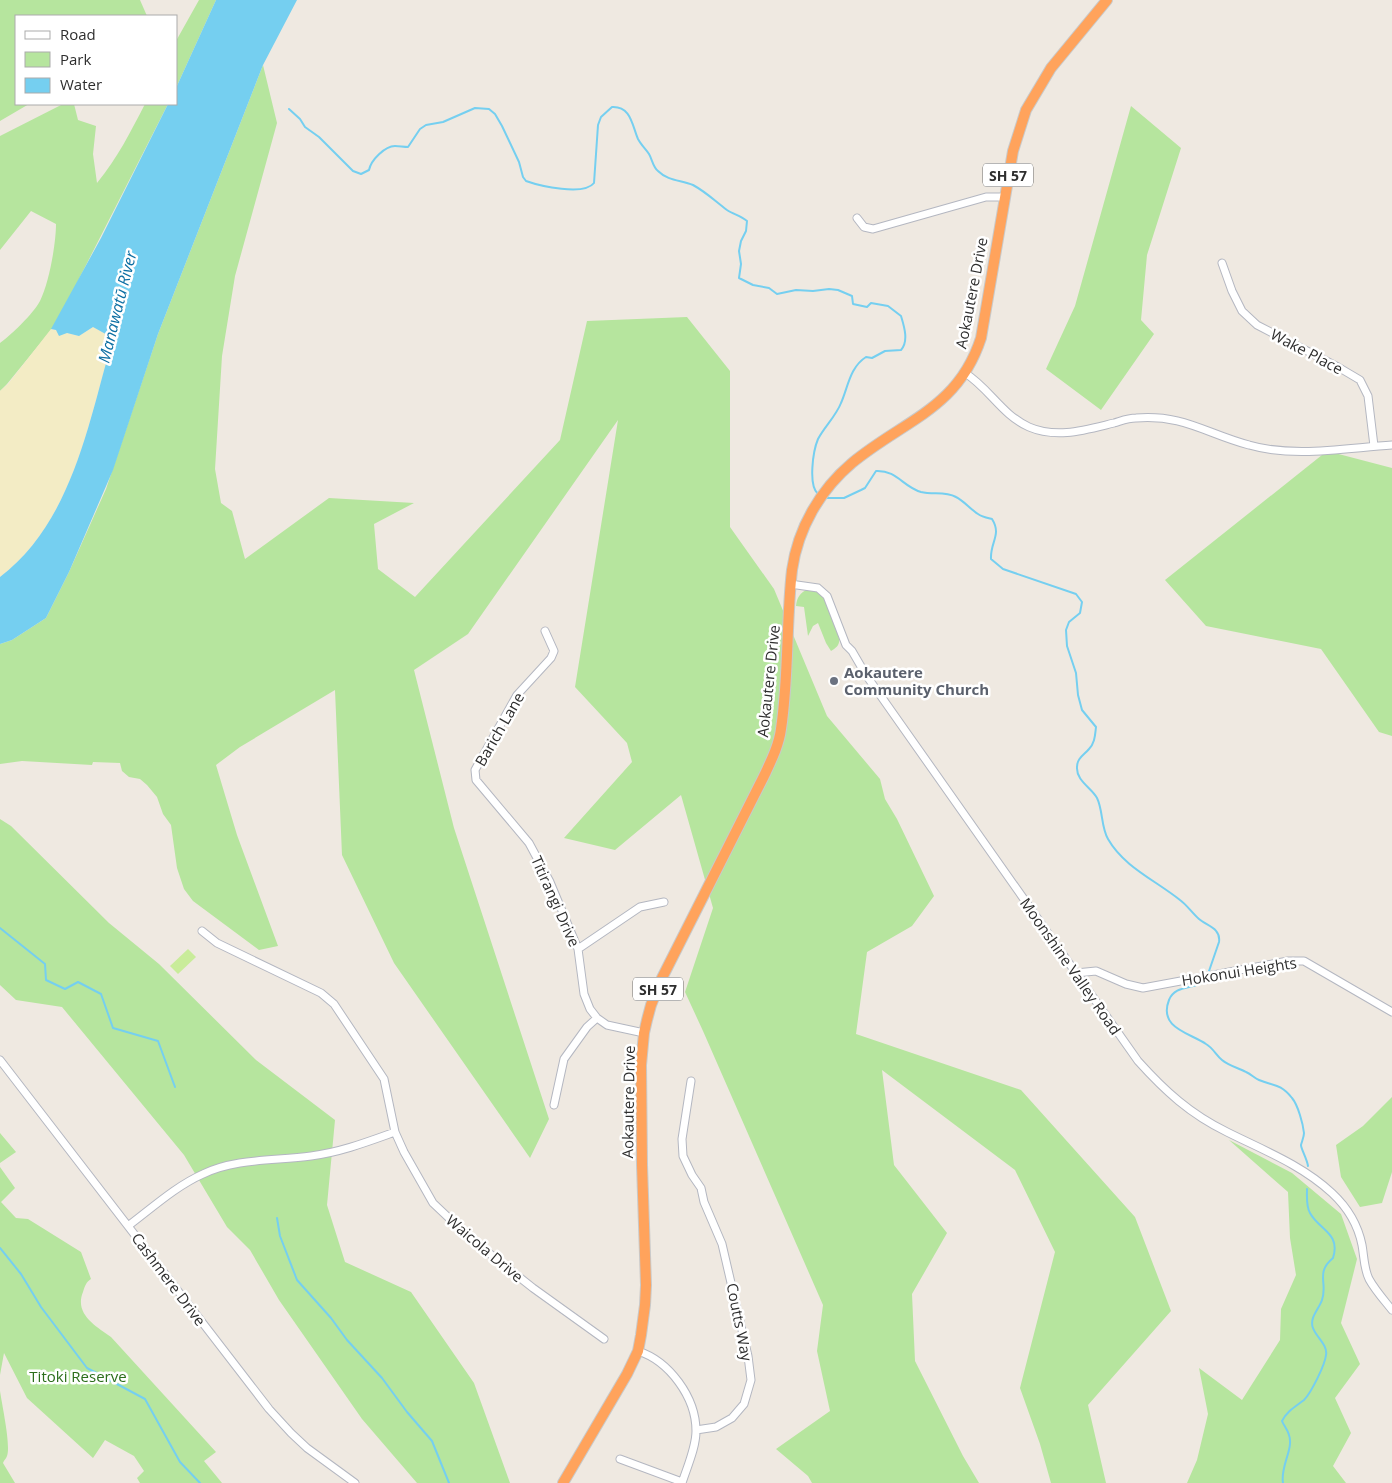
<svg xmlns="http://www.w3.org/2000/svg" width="1392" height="1483" font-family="'Open Sans',sans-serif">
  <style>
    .green { fill: #b6e59e }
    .sand { fill: #f3ecc5 }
    .pitch { fill: #c9ec9a }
    .water { fill: #75cff0 }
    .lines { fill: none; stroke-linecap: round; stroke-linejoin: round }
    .stream { stroke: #75cff0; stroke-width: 2 }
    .minor-casing { stroke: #b4b7c1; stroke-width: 9 }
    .highway-casing { stroke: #c9c9c9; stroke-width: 12 }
    .minor { stroke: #fff; stroke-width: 7 }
    .highway { stroke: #ffa35c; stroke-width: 10 }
    .worship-dot { fill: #6b7280; stroke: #fff; stroke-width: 2 }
    .labels { text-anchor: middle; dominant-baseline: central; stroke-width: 5; stroke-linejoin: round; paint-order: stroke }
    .shield { fill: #fff; stroke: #6d6d6d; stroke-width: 1 }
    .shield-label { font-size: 14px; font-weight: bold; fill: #2e2e2e }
    .street-label { font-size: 15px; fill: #2e2e2e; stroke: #fff }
    .worship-label { font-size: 15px; font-weight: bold; fill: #5b616d; stroke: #fff; text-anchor: start }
    .park-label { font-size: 15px; fill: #2c6e1b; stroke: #fff }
    .water-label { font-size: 16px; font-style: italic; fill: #0d6fa3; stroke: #fff }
  </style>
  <rect width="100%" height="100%" fill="#efe9e1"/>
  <path class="green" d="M0,0H140L147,16H16V104H29L0,121Z
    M199,0H216L176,88V41Z
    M263,65L277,123L235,276L222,356L215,469L221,503L232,511L245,559L329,498L414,503L374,524L378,569L415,597L560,440L587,321L687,317L730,371V527L774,589L827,716L880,779L885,799L897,819L934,896L912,926L867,952L856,1034L1021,1090L1135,1217L1171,1311L1088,1405L1106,1483H1051L1040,1444L1020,1388L1055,1252L1015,1170L882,1070L894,1165L947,1233L912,1294L915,1361L963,1456L979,1483H812L808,1476L776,1449L830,1411L817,1351L823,1305L703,1031L685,992L713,908L681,795L615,850L564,838L632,762L627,743L575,687L618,420L468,634L414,670L454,828L549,1119L530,1158L394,963L342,855L335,690L240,747L216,765L237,835L278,946L259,950L193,901L184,889L177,868L171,825L163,814L157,797L147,785L140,779L129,777L122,771L120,763L93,762L92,765L22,761L0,764V644L12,640L46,618L69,572L106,489L158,334Z
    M63,104H74L78,120L96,126L93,154L97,183C117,159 131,131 145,104H168L56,324L7,384L0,391V343C12,334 33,314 40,301C49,283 56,244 56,224L31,211L0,250V136Z
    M1131,106L1181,148L1147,255L1141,320L1154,334L1101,410L1046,369L1075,306Z
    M1327,451L1392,468V736L1379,732L1321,649L1206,626L1165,580Z
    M808,589C813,590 818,591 822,595C826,599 839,632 839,639C840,645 836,648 831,651L826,643L818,623L813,626L808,636L804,607L796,606C797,597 800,593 808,589Z
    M0,819L11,826L109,923L159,964L256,1060L335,1120L327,1205L345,1262L411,1292L474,1383L510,1483H417L362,1419L279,1300L250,1250L227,1227L184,1155L62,1007L16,1000L0,985Z
    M1392,1097V1172L1382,1203L1360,1207L1341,1177L1336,1145L1363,1126Z
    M0,1133L16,1152L0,1163Z
    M1229,1140L1292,1173L1341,1214L1357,1259L1341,1323L1360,1364L1335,1398L1351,1433L1333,1466L1346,1483H1187L1197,1460L1208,1414L1199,1368L1242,1400L1280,1340L1281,1309L1296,1275L1290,1238L1288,1192Z
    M0,1167L15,1188L1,1202L16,1218L28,1219L81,1252L91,1279C86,1282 85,1286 83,1292C74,1314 96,1326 111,1337L216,1452L204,1461L222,1483H140L137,1478L144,1471L134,1456L105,1440L93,1458L27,1398L4,1353L0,1375Z
    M0,1391C2,1405 11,1446 7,1456C6,1459 4,1460 3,1463L15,1483H0Z"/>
  <path class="sand" d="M93,327L111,337V345C88,426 71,523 0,577V391L8,384L51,329L79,336Z"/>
  <path class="pitch" d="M188,949L196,957L178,974L170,966Z"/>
  <path class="water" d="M216,0H297L263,65L158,334L113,470L69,572L46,618L12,640L0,644V577C71,523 88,426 111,345V337L93,327L79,336L67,333L59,336L56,330L51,329L101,238L168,104H176V88Z"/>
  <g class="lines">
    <path class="stream" d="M289,109L300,119L305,127L319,137L353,171L361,174L369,170C371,160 385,146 395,146C399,146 404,147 408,147L420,129L426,125L443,122L475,108L489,109L495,114L502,126L519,162L523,177L526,181C540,186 584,196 594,183L598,125L601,117L612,107C631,106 632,125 638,139C641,145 646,149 649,154C652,159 653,167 658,171C668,181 681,180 693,185C706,192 715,201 727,210C733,214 741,216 747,221L746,231L741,241L739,251L741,264L739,278L753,285L769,288L777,294L796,290L813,291L829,289L838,290L852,296L853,304L867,307L871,303L888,306L901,316C904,326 909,341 901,350L885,351L872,358L866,357C850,367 848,387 841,403C836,416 825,426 818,439C813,451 808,485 818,494
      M825,498H844L861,490L865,488L876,471C897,470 903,487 921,492C933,495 945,491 956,497C964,501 970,509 978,514C982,517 988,518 992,519C1002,535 990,542 991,559L1003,569L1076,594L1082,602L1080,613L1069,622L1066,630L1067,646L1076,673L1078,695L1082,710L1096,727C1095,735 1095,743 1089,749C1084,755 1077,758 1077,767C1076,781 1092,788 1097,798C1103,810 1101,827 1108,839C1124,867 1155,880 1180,900C1187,905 1192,913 1199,919C1207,926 1221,928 1219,942L1208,974
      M0,928L45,964L46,980L65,989L78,982L101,994L113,1028L158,1041L175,1087
      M1207,978C1197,991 1176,983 1169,1000C1158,1028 1190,1033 1206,1044C1213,1048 1216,1055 1222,1060C1229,1066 1239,1068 1246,1072C1251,1074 1254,1078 1259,1080C1273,1086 1280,1083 1292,1098C1298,1105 1303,1124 1304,1133C1304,1137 1302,1141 1301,1145C1301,1149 1307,1159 1308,1166
      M277,1218L280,1236L297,1280L331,1318L347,1340L382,1378L407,1412L432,1441L449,1483
      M0,1248L21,1274L41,1307L87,1368L145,1399L180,1462L200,1483
      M1283,1483C1280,1466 1294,1449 1289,1435C1288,1430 1284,1426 1282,1421C1287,1411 1295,1407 1304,1400C1311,1393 1325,1365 1326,1355C1328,1345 1316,1337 1313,1328C1309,1318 1319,1309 1322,1300C1328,1283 1315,1273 1333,1258C1341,1233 1319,1230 1310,1213C1306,1206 1307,1197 1307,1189"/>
    <defs>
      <path id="minor" d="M857,218L864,227L873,229L986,197H1004
        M1222,263L1232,291L1242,311L1257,325L1338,367L1360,380L1368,396L1374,446
        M965,373C989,388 1002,415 1029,427C1057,439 1085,430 1114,423C1121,421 1128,418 1136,418C1183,414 1207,434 1249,445C1294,458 1346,448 1392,445
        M790,584L818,588L827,596L846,645L852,651L866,675L1138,1061C1165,1091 1190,1114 1227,1132C1263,1150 1302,1165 1332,1193C1347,1207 1358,1225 1362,1245C1364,1256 1364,1269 1369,1279C1375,1290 1384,1300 1392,1310
        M545,631L554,651L551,658L517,695L475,770L476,780L529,843L550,882L578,949L584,994L590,1009L597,1018L607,1025L644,1033
        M202,931L217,943L321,993L334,1004L384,1079L395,1132L404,1152L433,1203L470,1238L533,1288L604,1339
        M578,949L640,907L664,902
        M1076,973L1096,971L1126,984L1143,988L1288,961H1304L1392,1012
        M0,1060L269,1409L291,1433L307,1448L355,1483
        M691,1081L682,1139L683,1156L692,1175L701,1188L704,1202L722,1244L748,1356L751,1380L744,1404L732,1418L716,1427L696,1430
        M554,1105L564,1059L587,1027L597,1018
        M128,1226C152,1208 176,1186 203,1174C236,1158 276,1161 311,1156C341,1152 367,1142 395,1132
        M638,1351C669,1361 696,1397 696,1431C696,1448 687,1467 682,1483
        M620,1459L682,1482"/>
      <path id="highway" d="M563,1483L627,1374L638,1351L641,1335L645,1305L646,1285L642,1165L641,1065L644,1033L647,1020L651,1005L662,978L764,776C771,761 779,745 781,729C789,676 786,623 792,570C798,528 820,490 852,463C904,420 958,409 981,338L1013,151L1026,110L1051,68L1107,0"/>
    </defs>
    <use href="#minor" class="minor-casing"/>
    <use href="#highway" class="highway-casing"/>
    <use href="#minor" class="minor"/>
    <use href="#highway" class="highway"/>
  </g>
  <circle class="worship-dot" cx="834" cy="681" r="5"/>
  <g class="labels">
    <g class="shield">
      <rect x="983" y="163.5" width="50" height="23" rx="4"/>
      <rect x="633" y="977.5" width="50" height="23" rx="4"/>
    </g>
    <g class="shield-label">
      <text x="1008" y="175">SH 57</text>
      <text x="658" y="989">SH 57</text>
    </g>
    <g class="street-label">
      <text transform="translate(971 293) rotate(-79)">Aokautere Drive</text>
      <text transform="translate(1307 351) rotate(28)">Wake Place</text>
      <text transform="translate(768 681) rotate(-84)">Aokautere Drive</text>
      <text transform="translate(499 729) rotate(-60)">Barich Lane</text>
      <text transform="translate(556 901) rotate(66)">Titirangi Drive</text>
      <text transform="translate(1071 966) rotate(55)">Moonshine Valley Road</text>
      <text transform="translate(1239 971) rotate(-9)">Hokonui Heights</text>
      <text transform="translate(628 1102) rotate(-89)">Aokautere Drive</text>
      <text transform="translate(485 1248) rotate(40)">Waicola Drive</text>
      <text transform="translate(169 1279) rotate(53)">Cashmere Drive</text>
      <text transform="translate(740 1322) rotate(79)">Coutts Way</text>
    </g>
    <g class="worship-label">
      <text x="844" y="672">Aokautere<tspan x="844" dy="17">Community Church</tspan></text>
    </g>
    <g class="park-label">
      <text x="78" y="1376">Titoki Reserve</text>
    </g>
    <g class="water-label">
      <text transform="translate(117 307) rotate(-76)">Manawatū River</text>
    </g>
  </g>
  <rect x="15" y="15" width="162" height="90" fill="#ffffff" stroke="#ababab"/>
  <rect x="25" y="31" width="25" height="8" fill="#ffffff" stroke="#ababab"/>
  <text x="60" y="40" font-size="15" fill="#2e2e2e">Road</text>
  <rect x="25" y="52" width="25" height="15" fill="#b6e59e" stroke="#ababab"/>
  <text x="60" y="65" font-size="15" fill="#2e2e2e">Park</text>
  <rect x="25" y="78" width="25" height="15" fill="#75cff0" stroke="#ababab"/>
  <text x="60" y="90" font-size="15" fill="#2e2e2e">Water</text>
</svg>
